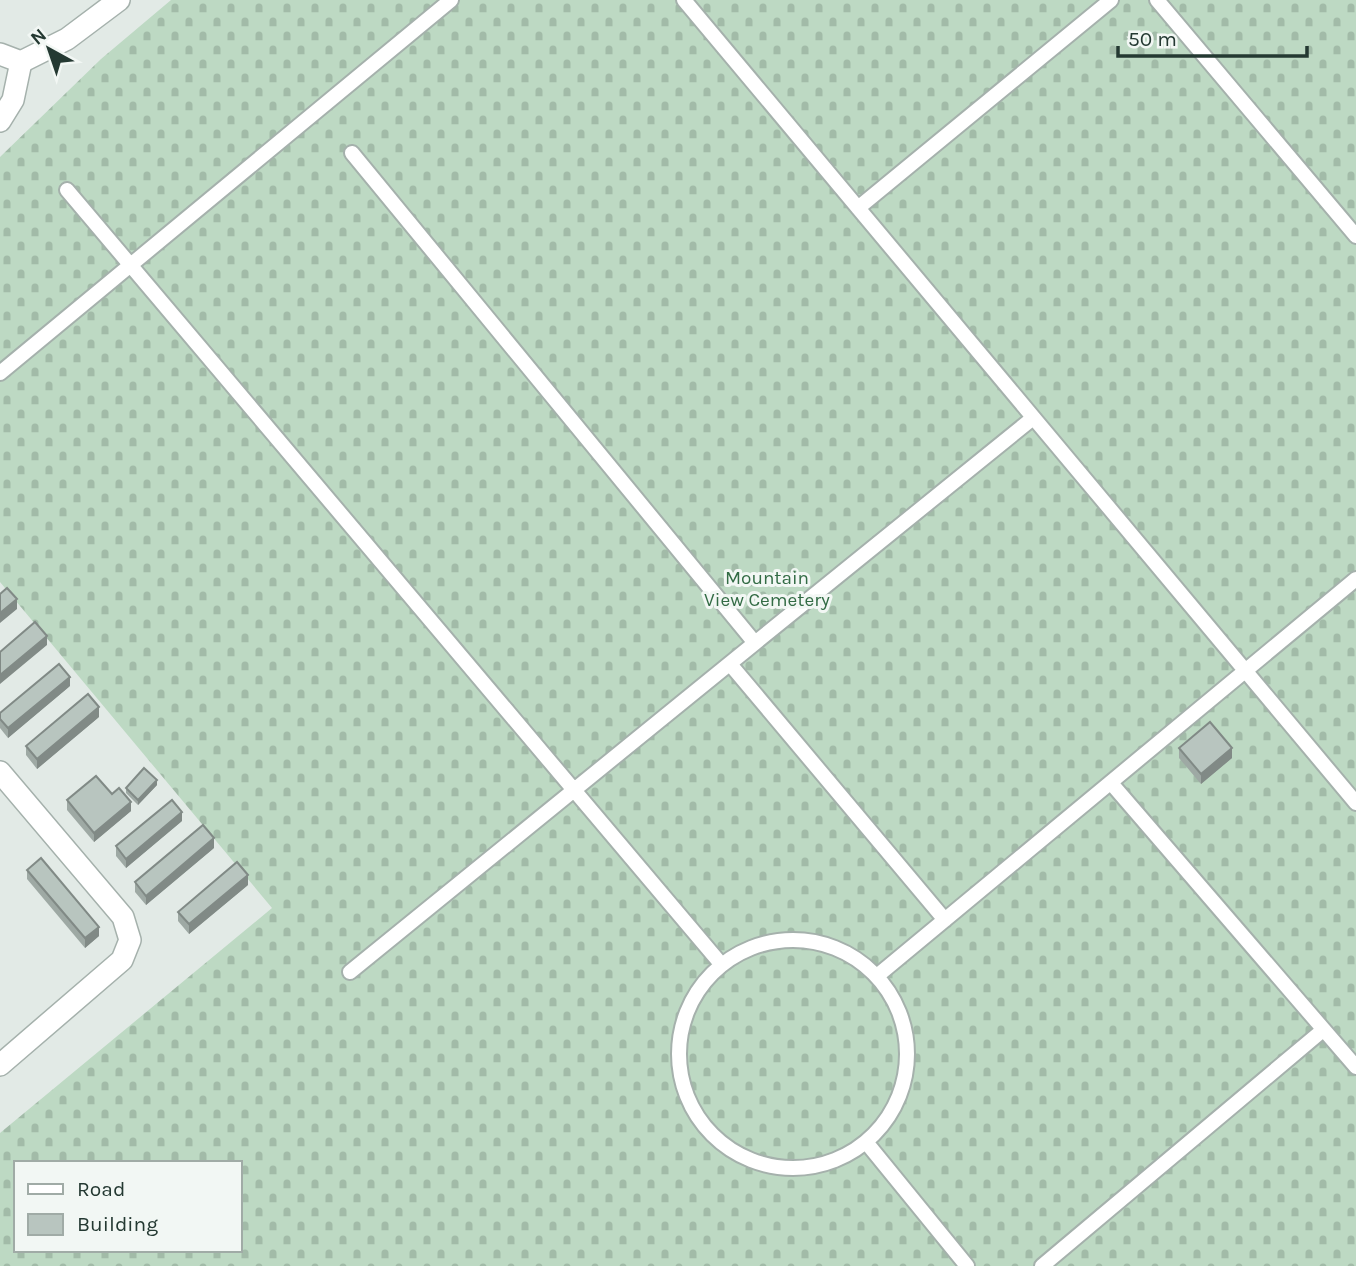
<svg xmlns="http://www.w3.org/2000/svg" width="1356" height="1266" font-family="Karla,sans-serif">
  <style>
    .cemetery { fill: url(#cemetery-stones); fill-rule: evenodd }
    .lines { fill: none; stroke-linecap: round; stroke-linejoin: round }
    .service-casing { stroke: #a5b1ac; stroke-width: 18 }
    .minor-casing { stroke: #a5b1ac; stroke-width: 24 }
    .tertiary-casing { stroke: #a5b1ac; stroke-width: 24 }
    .service { stroke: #fff; stroke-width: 14 }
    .minor { stroke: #fff; stroke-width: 21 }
    .tertiary { stroke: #fff; stroke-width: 21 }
    .wall { fill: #9ea9a4 }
    .shaded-wall { fill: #818a86 }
    .building { fill: #b8c5bf; stroke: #818a86; stroke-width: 2 }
    .labels { text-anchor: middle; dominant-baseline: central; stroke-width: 6; stroke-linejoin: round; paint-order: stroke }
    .park-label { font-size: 19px; fill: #336c45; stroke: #f2f7f4 }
  </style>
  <defs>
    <pattern id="cemetery-stones" width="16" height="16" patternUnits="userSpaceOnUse" patternTransform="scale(1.75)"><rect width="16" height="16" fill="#bdd9c3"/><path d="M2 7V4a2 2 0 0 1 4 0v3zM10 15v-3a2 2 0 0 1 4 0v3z" fill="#a2bba8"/></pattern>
  </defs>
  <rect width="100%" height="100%" fill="#e2eae6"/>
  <path class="cemetery" d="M171,0H1356V1266H0V1133L272,908L0,582V157L101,59ZM16,1163H240V1250H16Z"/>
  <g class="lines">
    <defs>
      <path id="service" d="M684,0L1356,803
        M1157,0L1356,236
        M67,190L721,964
        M858,208L1111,0
        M0,373L451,0
        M755,643L1033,418
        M730,664L945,920
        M1111,783L1356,1067
        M679 1054a114 114 0 1 1 228 0a114 114 0 1 1-228 0Z
        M350,972L755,643L352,153
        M877,976L1356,579
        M866,1142L967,1266
        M1042,1266L1323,1030"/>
      <path id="minor" d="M0,121L13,100L21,62
        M0,772L123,917L130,940L122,960L0,1065"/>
      <path id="tertiary" d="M0,54L21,62L67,39L119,0"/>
    </defs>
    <use href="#service" class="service-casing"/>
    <use href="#minor" class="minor-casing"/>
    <use href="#tertiary" class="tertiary-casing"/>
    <use href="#service" class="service"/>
    <use href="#minor" class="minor"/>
    <use href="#tertiary" class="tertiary"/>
  </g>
  <path class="wall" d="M70,686L8,738L0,728V713Z
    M99,717L37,769L26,755V746Z
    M1179,748L1232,758L1201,784L1179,758Z
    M157,785L138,805L126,793V788Z
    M112,794L131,811L94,842L67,810V800Z
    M182,821L126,868L116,856V846Z
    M214,848L146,905L135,892V882Z
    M27,870L99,936L85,948L27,879Z
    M248,885L189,934L178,921V912Z"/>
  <path class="shaded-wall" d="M17,599V609L0,623V613Z
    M47,636V645L0,684V675Z
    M70,677V686L8,738V728Z
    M99,707V717L37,769V759Z
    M1232,748V758L1201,784V774Z
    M157,780V785L138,805V800Z
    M131,802V811L94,842V833Z
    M182,812V821L126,868V859Z
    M214,838V848L146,905V896Z
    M248,875V885L189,934V924Z
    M99,927V936L85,948V938Z"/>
  <path class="building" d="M7,588L17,599L0,613V594Z
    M35,622L47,636L0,675V652Z
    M59,664L70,677L8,728L0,719V713Z
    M88,694L99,707L37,759L26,746Z
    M1210,722L1232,748L1201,774L1179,748Z
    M144,768L157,780L138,800L126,788Z
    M96,776L112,794L119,788L131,802L94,833L67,800Z
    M172,800L182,812L126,859L116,846Z
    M203,825L214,838L146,896L135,882Z
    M41,858L99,927L85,938L27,870Z
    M237,862L248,875L189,924L178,912Z"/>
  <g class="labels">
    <g class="park-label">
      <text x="767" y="578">Mountain<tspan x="767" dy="22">View Cemetery</tspan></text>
    </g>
  </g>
  <rect x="14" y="1161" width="228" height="91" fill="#f2f7f4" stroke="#a0aba6" stroke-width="2"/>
  <rect x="28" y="1184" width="35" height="10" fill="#ffffff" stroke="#a0aba6" stroke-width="2"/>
  <text x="77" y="1196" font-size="21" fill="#243932">Road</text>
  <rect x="28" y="1214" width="35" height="21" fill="#b8c5bf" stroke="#a0aba6" stroke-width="2"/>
  <text x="77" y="1231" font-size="21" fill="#243932">Building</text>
  <g transform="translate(49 49) rotate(320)" stroke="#f2f7f4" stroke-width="5" paint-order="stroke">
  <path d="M0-5L12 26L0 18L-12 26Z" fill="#243932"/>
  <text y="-10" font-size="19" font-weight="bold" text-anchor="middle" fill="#243932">N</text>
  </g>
  <path d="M1118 46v10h189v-10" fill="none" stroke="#243932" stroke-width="3.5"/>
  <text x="1128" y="46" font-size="21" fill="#243932" stroke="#f2f7f4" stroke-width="5" paint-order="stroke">50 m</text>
</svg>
